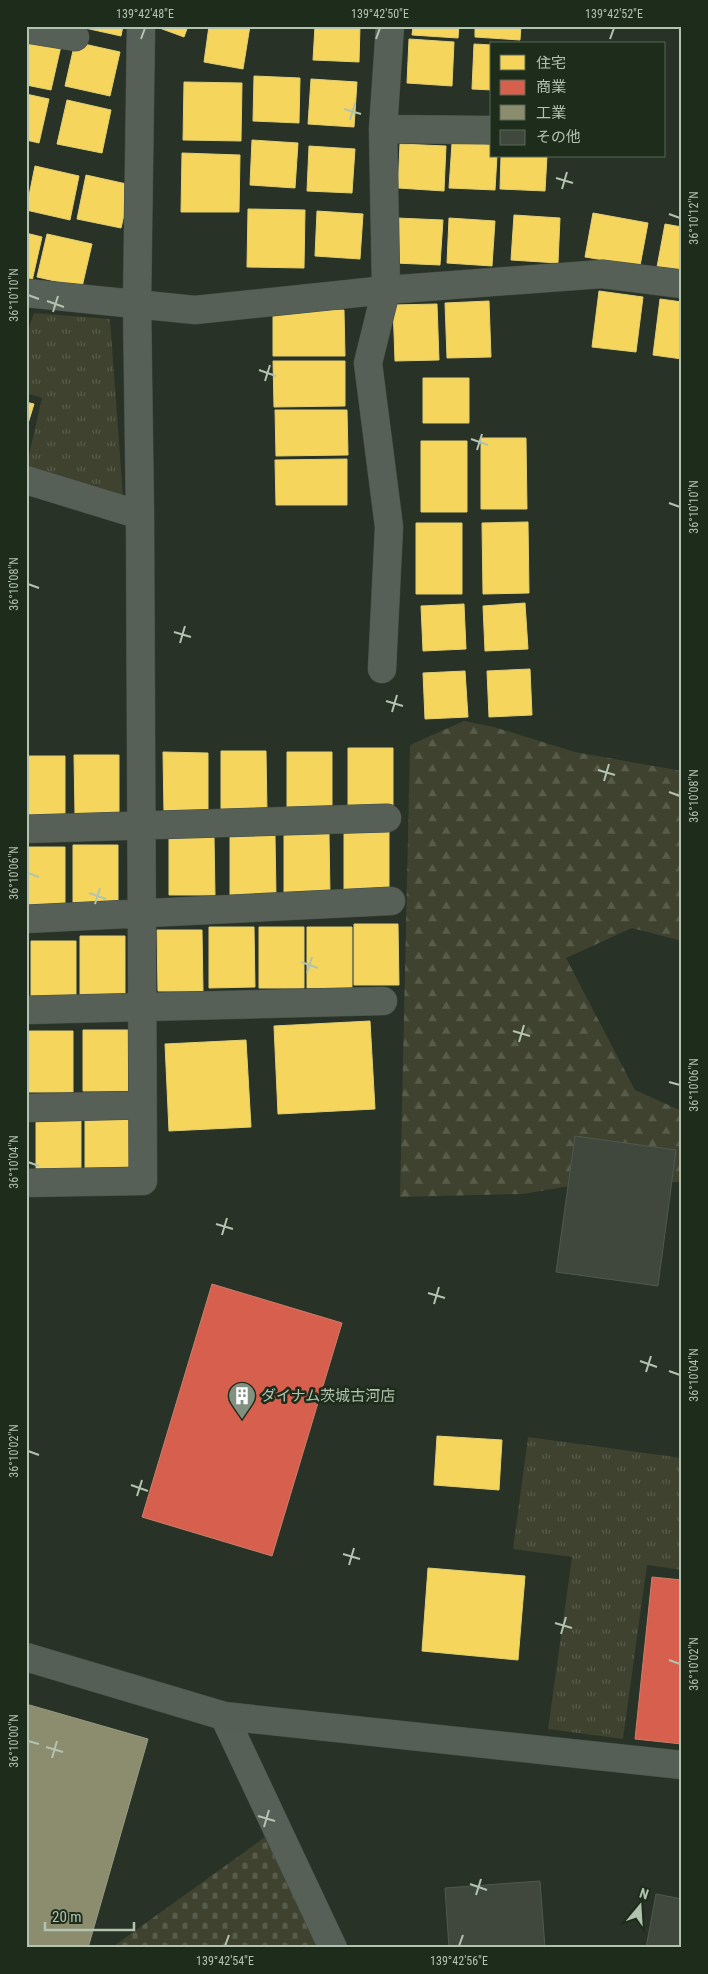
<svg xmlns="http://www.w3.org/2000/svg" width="708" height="1974" font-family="'Roboto Condensed','Noto Sans JP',sans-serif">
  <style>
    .grass { fill: url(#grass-tufts) }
    .forest { fill: url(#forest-firs) }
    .cemetery { fill: url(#cemetery-stones) }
    .homes { fill: #f6d55c; stroke: #e2d075 }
    .shops { fill: #d6604d; stroke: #cb7e6b }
    .industry { fill: #8c8c6e; stroke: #979c82 }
    .building { fill: #40483e; stroke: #4f594e }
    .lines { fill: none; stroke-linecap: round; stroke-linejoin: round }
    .street-casing { stroke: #464d44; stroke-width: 29 }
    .secondary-casing { stroke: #464d44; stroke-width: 29 }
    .street { stroke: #576057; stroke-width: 28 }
    .secondary { stroke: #565f55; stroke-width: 28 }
    .ticks { fill: none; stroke: #b2c3b0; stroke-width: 2 }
    .labels { text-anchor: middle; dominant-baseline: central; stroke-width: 5; stroke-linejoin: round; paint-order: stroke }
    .poi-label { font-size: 15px; fill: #b2c3b0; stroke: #1d2c1b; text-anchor: start }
    .neatline { fill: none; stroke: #b2c3b0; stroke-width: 2 }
    .ticks-label { font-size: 12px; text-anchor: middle; fill: #b2c3b0 }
  </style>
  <defs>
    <pattern id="grass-tufts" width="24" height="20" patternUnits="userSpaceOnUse" patternTransform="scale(1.25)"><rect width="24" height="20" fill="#3e422f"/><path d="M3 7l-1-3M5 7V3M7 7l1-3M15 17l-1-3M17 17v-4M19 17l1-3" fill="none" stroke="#585c4b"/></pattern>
    <pattern id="forest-firs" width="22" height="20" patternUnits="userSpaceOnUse" patternTransform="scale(1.25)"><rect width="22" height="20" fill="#3e422f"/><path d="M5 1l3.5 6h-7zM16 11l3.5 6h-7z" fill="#585c4b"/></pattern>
    <pattern id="cemetery-stones" width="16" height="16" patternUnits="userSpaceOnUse" patternTransform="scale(1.25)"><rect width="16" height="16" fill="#3e422f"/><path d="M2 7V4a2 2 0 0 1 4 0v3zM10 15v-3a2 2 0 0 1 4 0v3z" fill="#585c4b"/></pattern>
  </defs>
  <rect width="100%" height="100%" fill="#283226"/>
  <path class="grass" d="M34,313L110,319L123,496L26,468L42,398L26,393V336Z
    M528,1437L682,1458V1570L647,1565L623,1739L548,1729L572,1557L513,1549Z"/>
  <path class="forest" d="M464,721L494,727L575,752L682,771V941L632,928L566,958L635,1090L682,1111V1182L587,1183L523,1194L400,1197L410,745Z"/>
  <path class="cemetery" d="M268,1835L318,1948H111Z"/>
  <path class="homes" d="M76,26H123L121,36Z
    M154,26H188L184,37Z
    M209,26H250L243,69L204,62Z
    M315,26H360L359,62L313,60Z
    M413,26H459L458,38L412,35Z
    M475,26H521L520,40L475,37Z
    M26,39L61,46L51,90L26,85Z
    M409,39L454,42L452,86L407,83Z
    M75,42L120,52L110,96L65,86Z
    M474,44L492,45V90L472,89Z
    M254,76L300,78L299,123L253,121Z
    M311,79L357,82L354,127L308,124Z
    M184,82L242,83L241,141L183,140Z
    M26,94L49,99L39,143L26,140Z
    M67,100L111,110L102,153L57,144Z
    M252,140L298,143L295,188L250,185Z
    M452,143L492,145V156H497L495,190L449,188Z
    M400,144L446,146L444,191L398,188Z
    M309,146L355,149L352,193L307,191Z
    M182,153L240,155L239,212H181Z
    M501,156H547L545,191L500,189Z
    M35,166L79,176L70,220L26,210Z
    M86,175L131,185L121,228L77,219Z
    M248,209L305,210L304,268L247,267Z
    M317,211L363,214L360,259L315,256Z
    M593,213L648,223L640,266L585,257Z
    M514,215L560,218L558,263L511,260Z
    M397,218L443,220L440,265L395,263Z
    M449,218L495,221L492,266L447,263Z
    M665,224L682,227V271L657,267Z
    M26,233L42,237L32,281L26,279Z
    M47,234L92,244L82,287L37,277Z
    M599,291L643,297L636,352L592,347Z
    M660,299L682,302V359L653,355Z
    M489,301L491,357L447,358L445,303Z
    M437,304L439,360L395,361L393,305Z
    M273,310H344L345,356H273Z
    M273,361H345V406L274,407Z
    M423,378H469V423H423Z
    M26,402L34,404L26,430Z
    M275,410H347L348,455L276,456Z
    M481,438H526L527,509H481Z
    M421,441H467V512H421Z
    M347,459V505H276L275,460Z
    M528,522L529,593L483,594L482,523Z
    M416,523H462V594H416Z
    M525,603L528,649L485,651L483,606Z
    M464,604L466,649L423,651L421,606Z
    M530,669L532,715L489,717L487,671Z
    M465,671L468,717L425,719L423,673Z
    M348,748H393V809L348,808Z
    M221,751H266L267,812H221Z
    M163,752L208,753V813H164Z
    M287,752H332V812L287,813Z
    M74,755H119V815H75Z
    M26,756H65V817H26Z
    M344,832H389V893H344Z
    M284,834H329L330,895L284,894Z
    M169,835H214L215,895H169Z
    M230,835H275L276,896H230Z
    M73,845H118V906H73Z
    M26,847H65V907H26Z
    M354,924H398L399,985H354Z
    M209,927H254L255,987L209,988Z
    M259,927H304V988H259Z
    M307,927H352V988H307Z
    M157,930H202L203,991H158Z
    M80,936H125V997H80Z
    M31,941H76V1001H31Z
    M370,1021L375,1109L278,1114L274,1026Z
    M83,1030H128V1091H83Z
    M28,1031H73V1092H28Z
    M246,1040L251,1127L169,1131L165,1044Z
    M85,1112H130V1173H85Z
    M36,1116H81V1176L36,1177Z
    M437,1436L502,1440L499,1490L434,1485Z
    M428,1568L525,1576L518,1660L422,1651Z"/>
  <path class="shops" d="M212,1284L342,1323L272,1556L142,1517Z
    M652,1577L682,1580V1744L635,1739Z"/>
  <path class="industry" d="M26,1704L148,1739L88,1948H26Z"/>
  <path class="building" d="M575,1136L676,1150L658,1286L556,1272Z
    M540,1881L545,1948H449L445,1888Z
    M656,1894L682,1899V1948H646Z"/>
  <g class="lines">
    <defs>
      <path id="street" d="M26,29L75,37
        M383,129L390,26
        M26,293L195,310L386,290L383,129L491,130
        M26,480L140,515L137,304L141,26
        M382,669L389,527L368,363L386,290L602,274L682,284
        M26,829L387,818
        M26,919L391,901
        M26,1010L383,1001
        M26,1108L142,1105
        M26,1183L143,1181L140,515
        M224,1716L333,1948"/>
      <path id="secondary" d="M26,1657L224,1716L682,1765"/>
    </defs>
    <use href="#street" class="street-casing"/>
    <use href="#secondary" class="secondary-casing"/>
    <use href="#street" class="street"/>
    <use href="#secondary" class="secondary"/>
  </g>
  <path class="ticks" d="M141,39L145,28M376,39L380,28M610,39L614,28M344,109L361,114M350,120L355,103M556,178L573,183M562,189L567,172M669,214L680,218M28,295L39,299M47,301L64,307M53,312L58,296M259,370L276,376M265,381L270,365M471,439L488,445M477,450L482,434M669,503L680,507M28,584L39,588M174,632L191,637M180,643L185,626M386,701L403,706M392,712L397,695M598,770L615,775M604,781L609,764M669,792L680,796M28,873L39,877M89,893L106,899M95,904L100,888M301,962L318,968M307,973L312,957M513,1031L530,1036M519,1042L524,1025M669,1082L680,1085M28,1162L39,1166M216,1224L233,1229M222,1235L227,1218M428,1293L445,1298M434,1304L439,1287M640,1361L657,1367M669,1371L680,1375M646,1372L651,1356M28,1451L39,1455M131,1485L148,1491M137,1496L142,1480M343,1554L360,1559M349,1565L354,1548M555,1623L572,1628M561,1634L566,1617M669,1660L680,1664M28,1741L39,1744M46,1747L63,1752M52,1758L57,1741M258,1816L275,1821M264,1827L269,1810M470,1884L487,1890M476,1895L481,1879M225,1946L229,1935M459,1946L463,1935"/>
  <defs>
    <symbol id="building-pin" viewBox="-11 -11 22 30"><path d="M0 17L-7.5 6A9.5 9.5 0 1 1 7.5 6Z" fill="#829080" stroke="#1d2c1b"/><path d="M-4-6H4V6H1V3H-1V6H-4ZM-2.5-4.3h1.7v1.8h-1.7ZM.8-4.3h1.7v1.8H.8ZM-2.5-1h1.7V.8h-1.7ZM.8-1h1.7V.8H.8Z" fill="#fff"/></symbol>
  </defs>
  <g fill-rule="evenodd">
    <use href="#building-pin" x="226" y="1380" width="32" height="43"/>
  </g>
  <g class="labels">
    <g class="poi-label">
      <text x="261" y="1396">ダイナム茨城古河店</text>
    </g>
  </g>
  <rect width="708" height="1974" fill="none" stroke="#1d2c1b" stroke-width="55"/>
  <rect x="490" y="42" width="175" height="115" fill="#1d2c1b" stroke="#596857"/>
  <rect x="500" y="55" width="25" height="15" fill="#f6d55c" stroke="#596857"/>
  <text x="536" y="68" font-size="15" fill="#b2c3b0">住宅</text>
  <rect x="500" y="80" width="25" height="15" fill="#d6604d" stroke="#596857"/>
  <text x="536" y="92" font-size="15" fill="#b2c3b0">商業</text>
  <rect x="500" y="105" width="25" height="15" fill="#8c8c6e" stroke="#596857"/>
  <text x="536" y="118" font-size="15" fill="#b2c3b0">工業</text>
  <rect x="500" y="130" width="25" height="15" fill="#40483e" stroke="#596857"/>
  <text x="536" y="142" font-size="15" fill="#b2c3b0">その他</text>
  <g transform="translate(640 1906) rotate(18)" stroke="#1d2c1b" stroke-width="4" paint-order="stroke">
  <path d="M0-4L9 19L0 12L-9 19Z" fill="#b2c3b0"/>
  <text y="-8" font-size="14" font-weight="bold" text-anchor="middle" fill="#b2c3b0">N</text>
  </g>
  <path d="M45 1922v8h89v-8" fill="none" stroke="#b2c3b0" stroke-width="2.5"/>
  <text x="52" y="1922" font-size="15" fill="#b2c3b0" stroke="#1d2c1b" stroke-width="4" paint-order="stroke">20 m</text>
  <rect x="28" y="28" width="652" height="1918" class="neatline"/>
  <g class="ticks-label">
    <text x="145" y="18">139°42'48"E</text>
    <text x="380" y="18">139°42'50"E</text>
    <text x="614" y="18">139°42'52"E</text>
    <text transform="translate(694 218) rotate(-90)" y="4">36°10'12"N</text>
    <text transform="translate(14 295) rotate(-90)" y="4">36°10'10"N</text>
    <text transform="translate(694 507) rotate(-90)" y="4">36°10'10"N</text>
    <text transform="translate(14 584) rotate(-90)" y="4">36°10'08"N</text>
    <text transform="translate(694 796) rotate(-90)" y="4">36°10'08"N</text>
    <text transform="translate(14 873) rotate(-90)" y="4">36°10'06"N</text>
    <text transform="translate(694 1085) rotate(-90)" y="4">36°10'06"N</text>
    <text transform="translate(14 1162) rotate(-90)" y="4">36°10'04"N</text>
    <text transform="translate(694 1375) rotate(-90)" y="4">36°10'04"N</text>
    <text transform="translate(14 1451) rotate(-90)" y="4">36°10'02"N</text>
    <text transform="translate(694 1664) rotate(-90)" y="4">36°10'02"N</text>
    <text transform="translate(14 1741) rotate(-90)" y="4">36°10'00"N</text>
    <text x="225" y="1965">139°42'54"E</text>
    <text x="459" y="1965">139°42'56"E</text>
  </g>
</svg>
